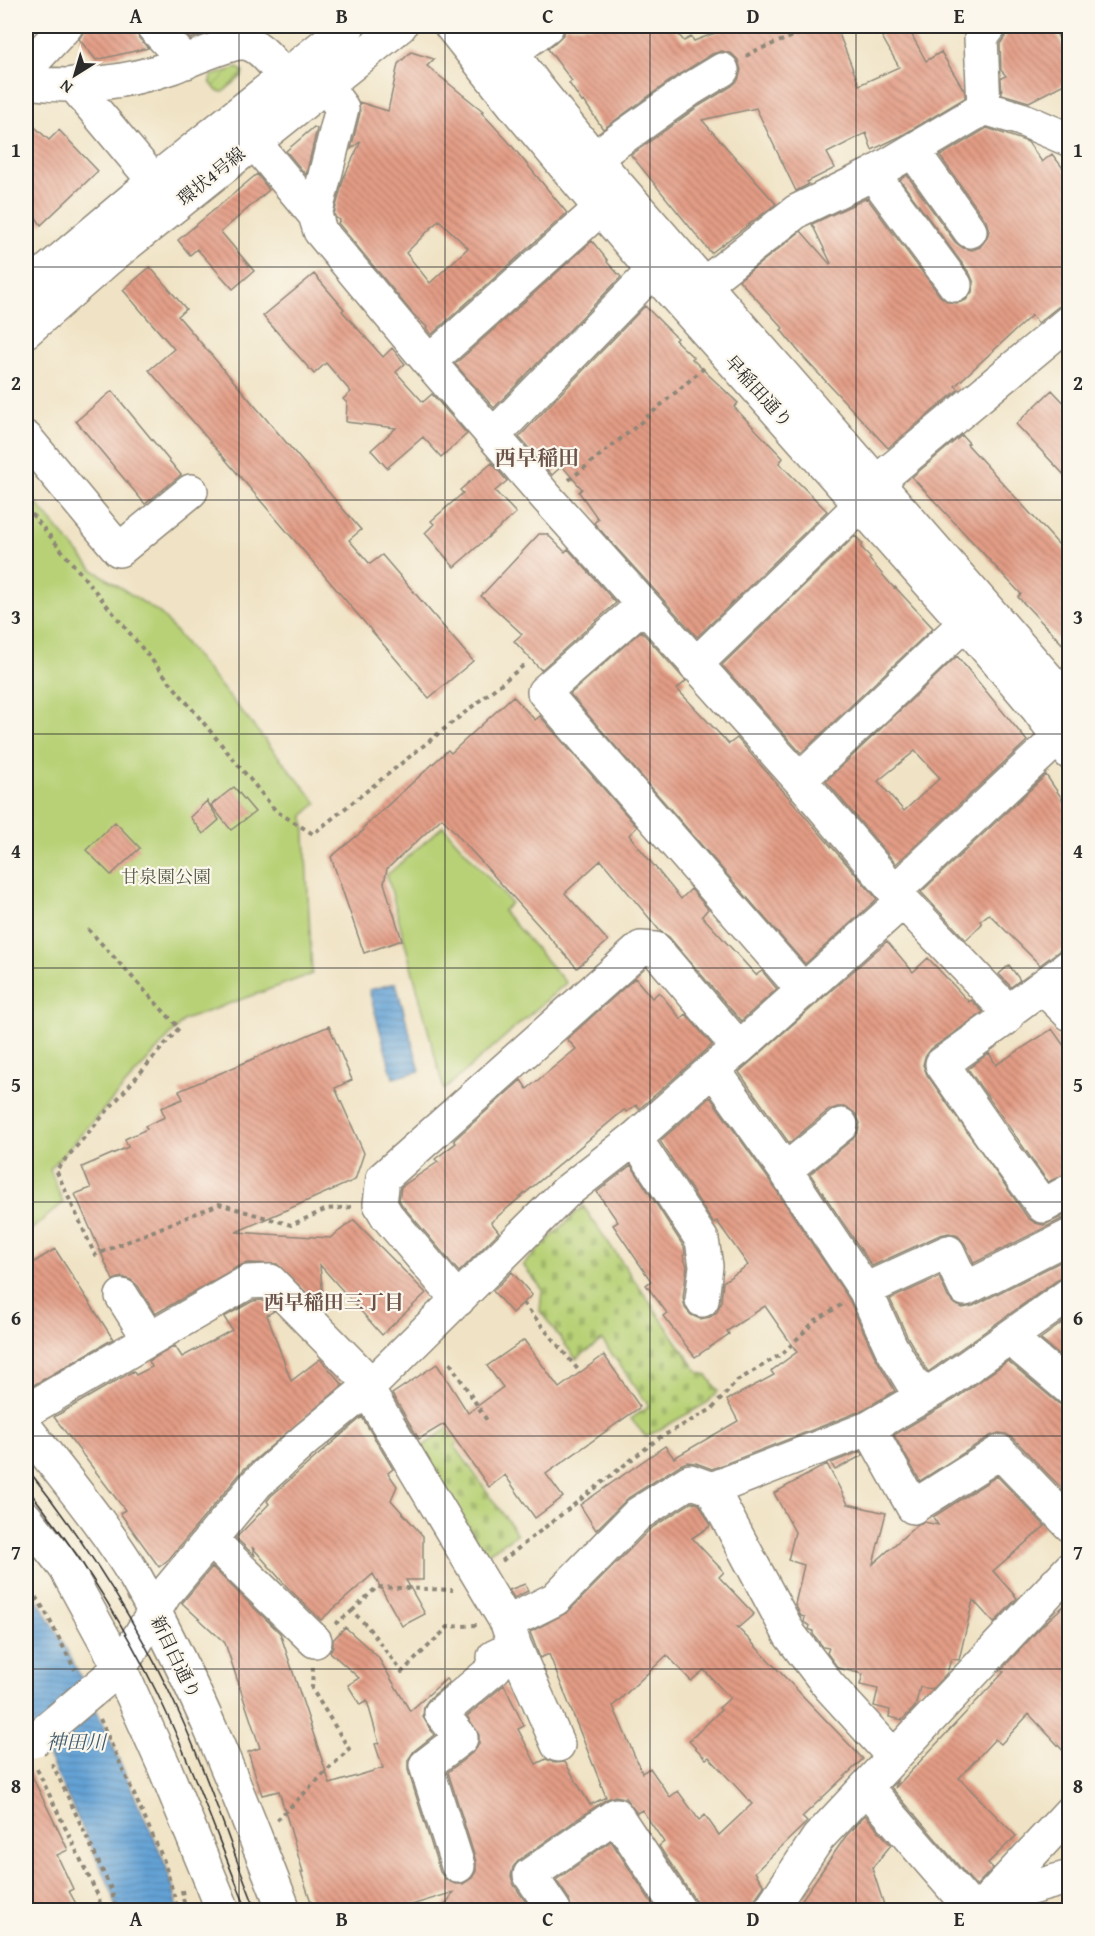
<svg xmlns="http://www.w3.org/2000/svg" width="1095" height="1936" font-family="'Gentium Book Plus','Noto Serif JP',serif">
  <style>
    .green { fill: #b8d176; stroke: #727e50; stroke-width: 1.5 }
    .cemetery { fill: url(#cemetery-stones); stroke: #727e50; stroke-width: 1.5 }
    .garden { fill: url(#garden-furrows); stroke: #727e50; stroke-width: 1.5 }
    .water { fill: url(#water-rules); stroke: #476680; stroke-width: 1.5 }
    .building { fill: url(#building-back-hatch); fill-rule: evenodd }
    .lines { fill: none; stroke-linecap: round; stroke-linejoin: round }
    .minor-casing { stroke: #8e8778; stroke-width: 36 }
    .major-casing { stroke: #8e8778; stroke-width: 36 }
    .path { stroke: #8e8778; stroke-width: 4; stroke-dasharray: 4.5 4.5; stroke-linecap: butt }
    .minor { stroke: #fff; stroke-width: 33 }
    .major { stroke: #fff; stroke-width: 33 }
    .tram { stroke: #2b2b2b; stroke-width: 1.5 }
    .minor-bridge-casing { stroke: #8e8778; stroke-width: 36; stroke-linecap: butt }
    .minor-bridge { stroke: #fff; stroke-width: 33 }
    .grid { fill: none; stroke: #2b2b2b; stroke-width: 1.5; stroke-opacity: 0.55 }
    .labels { text-anchor: middle; dominant-baseline: central; stroke-width: 4.5; stroke-linejoin: round; paint-order: stroke }
    .street-label { font-size: 18px; fill: #2b2b2b; stroke: #fbf7ec }
    .park-label { font-size: 18px; fill: #4e543e; stroke: #fbf7ec }
    .neighbourhood-label { font-size: 20px; font-weight: bold; fill: #6b534a; stroke: #fbf7ec }
    .water-label { font-size: 20px; font-style: italic; fill: #415b6f; stroke: #fbf7ec }
    .quarter-label { font-size: 21px; font-weight: bold; fill: #6b534a; stroke: #fbf7ec }
    .neatline { fill: none; stroke: #2b2b2b; stroke-width: 2 }
    .grid-label { font-size: 20px; text-anchor: middle; font-weight: bold; fill: #2b2b2b }
  </style>
  <defs>
    <pattern id="cemetery-stones" width="16" height="16" patternUnits="userSpaceOnUse" patternTransform="scale(1.5)"><rect width="16" height="16" fill="#b8d176"/><path d="M2 7V4a2 2 0 0 1 4 0v3zM10 15v-3a2 2 0 0 1 4 0v3z" fill="#9eb466"/></pattern>
    <pattern id="garden-furrows" width="10" height="10" patternUnits="userSpaceOnUse" patternTransform="scale(1.5)"><rect width="10" height="10" fill="#b8d176"/><path d="M-1 1l2-2M0 10L10 0M9 11l2-2" fill="none" stroke="#9eb466"/></pattern>
    <pattern id="water-rules" width="6" height="5" patternUnits="userSpaceOnUse" patternTransform="scale(1.5)"><rect width="6" height="5" fill="#63a2d5"/><path d="M0 2.5h6" fill="none" stroke="#5284ad"/></pattern>
    <pattern id="building-back-hatch" width="6" height="6" patternUnits="userSpaceOnUse" patternTransform="scale(1.5)"><rect width="6" height="6" fill="#e39c85"/><path d="M-1 5l2 2M0 0l6 6M5-1l2 2" fill="none" stroke="#b87f6d"/></pattern>
  </defs>
  <rect width="100%" height="100%" fill="#fbf7ec"/>
  <filter id="ink" filterUnits="userSpaceOnUse"><feTurbulence type="fractalNoise" baseFrequency=".0167" numOctaves="2"/><feDisplacementMap in="SourceGraphic" scale="12" xChannelSelector="R" yChannelSelector="G"/><feConvolveMatrix kernelMatrix="1 2 1 2 8 2 1 2 1" color-interpolation-filters="sRGB"/></filter>
  <filter id="wash" filterUnits="userSpaceOnUse"><feTurbulence type="fractalNoise" baseFrequency=".008" numOctaves="4" result="noise"/><feDisplacementMap in="SourceGraphic" scale="24" xChannelSelector="R" yChannelSelector="G"/><feGaussianBlur stdDeviation="1.35" result="paint"/><feColorMatrix in="noise" values="0 0 0 0 0 0 0 0 0 0 0 0 0 0 0 0 0 1.4 0 .05"/><feComposite in="paint" operator="in"/></filter>
  <g filter="url(#wash)">
    <rect width="100%" height="100%" fill="#f0e3c5"/>
    <path class="green" d="M26,491L92,569L161,614L317,803L304,815L312,974L184,1020L50,1169L63,1203L26,1234Z
      M443,826L511,903L503,911L566,983L444,1090L387,875Z"/>
    <path class="cemetery" d="M583,1206L698,1372L707,1375L718,1391L707,1403L646,1437L631,1419L649,1406L602,1340L576,1359L540,1311L542,1289L523,1265Z
      M453,1424L460,1440L455,1446L517,1534L485,1555L421,1448Z"/>
    <path class="garden" d="M237,68L243,71L242,76L223,92L217,91L210,82L211,76Z"/>
    <path class="water" d="M396,983L420,1071L393,1078L369,990Z
      M26,1582C71,1648 104,1725 136,1799C152,1835 172,1871 178,1910H116L112,1891L26,1709Z"/>
    <g id="blocks">
      <path class="building" d="M84,26H135L139,38L148,48L96,60L79,39L84,31Z
        M178,26H211V31L190,39Z
        M565,26H671L684,41L691,37L694,41L733,26H836L859,85L899,67L876,26H907L926,61L941,52L965,92V98L901,136L872,150L866,133L827,153L835,168L807,182L809,184L796,191L756,108L702,120L776,204L711,253L631,155L699,106L732,86L738,80L741,70L738,60L732,54L722,51L712,54L678,75L603,129L584,101L582,102L569,83L572,81L548,49L564,34Z
        M1008,26H1052L1070,59V81L1029,102L1002,94L1001,78L1006,76L1001,70L1000,44L1005,37Z
        M411,52L434,59L427,66L483,111L481,112L507,140L567,213L431,335L426,328L427,327L413,314L338,223L340,220L336,218L334,214L344,177L361,141L351,149L360,113L359,102L388,111L398,64ZM439,220L468,248L430,283L406,253Z
        M26,119L49,140L59,130L98,171L41,225L26,202Z
        M314,127L317,129L306,175L286,151Z
        M987,128L1028,142L1042,162L1052,154L1070,177V303L1058,307L1038,323L1032,315L955,386L959,389L888,448L804,358L781,330L783,328L739,280L801,231L830,264L831,263L812,224L867,198L940,296L948,302L958,303L966,300L972,292L974,283L970,274L900,180L907,175L955,242L963,248L972,250L980,247L987,238L989,230L986,221L940,156Z
        M257,174L269,190L221,232L254,271L233,289L197,249L190,255L178,240Z
        M592,241L608,261L607,262L621,277L494,408L455,364Z
        M150,267L186,309L178,316L361,530L349,540L370,564L382,555L473,661L429,698L149,370L174,349L123,290Z
        M314,274L344,309L342,311L383,357L392,348L405,364L396,372L423,402L432,394L467,434L441,457L423,437L387,468L371,450L396,428L346,422L347,403L343,399L351,392L326,363L314,374L263,316Z
        M645,306L677,338L675,340L694,358L692,359L738,403L734,407L783,458L779,463L827,511L697,637L594,523L598,519L579,492L582,489L562,466L552,475L519,437Z
        M1052,390L1070,409V481L1016,424Z
        M112,391L181,475L145,504L76,421Z
        M962,435L969,443L967,444L1070,557V652L1018,597L1021,594L912,477Z
        M492,463L507,481L495,491L516,513L454,567L425,533L434,524L431,521L463,493L460,490Z
        M539,534H547L565,552L568,549L616,603L541,670L514,641L522,634L481,596Z
        M855,536L863,544L861,547L871,558L869,559L894,588L895,587L933,628L801,753L722,665Z
        M641,631L686,681L677,689L729,744L737,738L877,899L805,964L570,694Z
        M957,656L1027,741L896,864L826,781ZM915,751L940,778L904,811L878,781Z
        M513,696L535,720L540,716L637,827L629,835L681,899L691,889L708,909L702,916L756,975L762,971L777,989L741,1021L669,937L660,931L601,860L565,893L608,941L577,968L442,818L387,869L384,883L402,940L364,953L331,857L364,830L363,828L448,750L451,753Z
        M1046,775L1061,797L1070,818V948L1059,951L1040,965L989,914L980,921L982,924L966,940L921,892Z
        M234,787L255,812L231,830L211,805Z
        M207,801L219,820L203,834L190,817Z
        M115,822L140,848L111,875L86,850Z
        M887,941L913,972L928,958L969,1002L971,1000L983,1012L931,1049L925,1057L923,1065L927,1075L1028,1218L1035,1223L1044,1225L1070,1213V1218L1062,1219L974,1263L965,1244L958,1236L949,1233L940,1235L872,1266L810,1174L853,1139L858,1132L860,1123L856,1114L847,1107H838L829,1110L789,1143L739,1072Z
        M1009,965L1020,980L1011,987L999,974Z
        M635,978L652,998L659,992L681,1019L686,1014L712,1045L639,1109L636,1105L627,1112L624,1110L491,1222L499,1232L459,1272L402,1205L399,1200L401,1187L438,1162L435,1159L456,1143L454,1140L521,1080L527,1089L576,1049L567,1039Z
        M329,1026L352,1080L335,1088L364,1153L355,1180L236,1232L330,1238L354,1220L426,1293L382,1335L320,1265L324,1310L277,1264L247,1263L239,1266L155,1314L138,1286L131,1280L122,1277L113,1280L75,1194L91,1188L82,1167L128,1147L125,1139L147,1129L145,1126L165,1117L161,1108L183,1099L179,1091Z
        M1052,1029L1070,1054V1172L1048,1182L968,1069L989,1053L996,1065Z
        M710,1097L770,1181L849,1299L874,1355L895,1391L861,1411L712,1469L696,1463L687,1462L680,1465L628,1498L596,1530L580,1505L665,1446L674,1458L738,1421L727,1400L774,1375L771,1371L797,1352L765,1306L727,1331L729,1334L695,1357L663,1316L667,1313L646,1285L651,1281L613,1225L618,1222L597,1192L631,1165L684,1247L685,1254L683,1256L687,1266L683,1298L685,1308L691,1315L700,1319L710,1317L717,1312L721,1302L723,1282L748,1265L717,1221L713,1223L660,1141Z
        M55,1249L113,1339L27,1389L26,1385V1267Z
        M1070,1257V1275L1059,1279L928,1372L908,1338L890,1299L939,1277L948,1297L954,1304L963,1308L973,1306Z
        M512,1272L532,1295L512,1313L493,1291Z
        M262,1300L274,1311L267,1315L291,1381L320,1359L343,1385L244,1469L169,1559L159,1567L120,1513L125,1510L54,1417L133,1371L136,1375L152,1367L149,1361L175,1346L182,1357L232,1330L224,1317L253,1301Z
        M1062,1323L1070,1331L1068,1363L1040,1339Z
        M524,1340L559,1388L604,1355L640,1407L546,1474L563,1497L535,1518L505,1475L489,1487L444,1424L419,1439L392,1394L437,1364L468,1413L503,1387L487,1366Z
        M1008,1361L1058,1403L1070,1409V1497L1014,1439L1006,1434L999,1433L990,1436L920,1481L894,1435L955,1399Z
        M362,1417L393,1469L388,1473L397,1486L391,1500L423,1536V1580H406L425,1614L402,1626L373,1574L321,1620L289,1589L252,1547L255,1556L236,1538L269,1504L267,1501L271,1496Z
        M861,1451L863,1455L835,1470L831,1463Z
        M827,1464L848,1504L886,1513L873,1564L918,1524L924,1522L938,1525L933,1517L997,1476L1045,1526L993,1571L1017,1598L994,1623L973,1600L959,1660L951,1659L947,1673L932,1689L920,1687L915,1707L902,1720L889,1717L890,1710L874,1706L878,1689L860,1685L863,1674L838,1668L827,1653L829,1648L823,1647L813,1634V1631L809,1629L810,1626L804,1622L805,1617L801,1616L795,1604L804,1565L788,1560L795,1532L774,1493Z
        M692,1502L699,1504L710,1524L709,1527L692,1538L724,1572L719,1577L754,1614L739,1627H737L863,1759L802,1817L807,1822L755,1872L764,1886L754,1900L752,1911H697L695,1900L659,1846L664,1842L642,1810L637,1813L625,1798L615,1796L605,1800L519,1860L513,1867L511,1876L514,1885L532,1911H441L454,1892L392,1911H314L301,1872H303L279,1791L262,1795L248,1752L260,1748L225,1643L182,1603L212,1567L280,1633L330,1784L383,1768L375,1744L379,1743L367,1701L360,1705L348,1685L359,1678L330,1652L333,1646V1640L345,1627L378,1657L410,1711L446,1679L449,1682L429,1699L424,1706L423,1717L434,1735L414,1751L408,1760V1770L440,1872L446,1880L455,1884H463L472,1878L476,1871V1861L448,1772L472,1753L479,1744V1735L467,1716L504,1685L524,1726L518,1729L536,1764L546,1759L555,1763L565,1762L590,1805L606,1797L549,1654L540,1658L530,1632L568,1612L650,1529ZM667,1655L691,1681L704,1670L730,1698L719,1708L721,1710L689,1741L706,1759L709,1757L752,1804L719,1835L705,1815L699,1820L678,1791L670,1797L650,1768L642,1773L613,1706Z
        M525,1584L528,1591L514,1598L509,1590Z
        M1070,1600V1758L1029,1714L1001,1744L995,1739L959,1778L1016,1836L988,1863L993,1868L976,1886L891,1787L897,1781L895,1788L1004,1672L1000,1671L1043,1625Z
        M26,1764L68,1850L57,1855L73,1889L69,1891L80,1911H26Z
        M865,1815L891,1845L872,1868L886,1911H794L846,1836Z
        M611,1841L657,1911H572L569,1899L556,1880Z"/>
    </g>
  </g>
  <g filter="url(#ink)">
    <use href="#blocks" fill-opacity="0" stroke="#8e8778" stroke-width="1.5"/>
    <g class="lines">
      <defs>
        <path id="minor" d="M153,26L186,62
          M511,53L547,26
          M26,69L66,26
          M26,82C74,89 126,83 172,67C187,61 228,43 242,43C260,43 273,64 284,77
          M73,84L154,181
          M325,85L342,108L315,215L320,231L429,362L547,498L800,780L903,901L1002,1005L1012,1009L1070,966
          M984,108L1021,119L1070,140
          M254,142L315,215
          M913,151L970,231
          M594,158L689,90L722,70
          M873,174L955,285
          M703,285L797,211L873,174L984,108L981,38L990,26
          M429,362L601,208
          M493,436L653,271
          M26,438L119,550L191,491
          M643,605L544,692L804,991
          M695,665L880,486L890,471L1070,321
          M800,780L965,623
          M895,891L1059,737
          M1042,987L1070,1014
          M1012,1009L1005,1019L942,1064L998,1145L1043,1206L1070,1191
          M713,1069L785,1170L865,1290L891,1347L921,1397
          M635,1138L702,1240L706,1266L702,1300
          M785,1170L841,1125
          M865,1290L948,1252L965,1289L1070,1236
          M122,1296L149,1339
          M458,1300L387,1216L380,1204L383,1178L641,948L655,949L739,1048
          M1010,1338L1070,1389
          M367,1389L507,1623L515,1647L558,1745
          M26,1411L248,1282L270,1281L371,1384
          M869,1428L913,1507L1000,1452L1070,1525
          M210,1539L315,1641
          M507,1623L555,1599L638,1514L690,1481L712,1489
          M91,1692L120,1668L165,1594L257,1483L306,1439L367,1389L566,1192L635,1138L713,1069L739,1048L903,901
          M894,1757L829,1686L790,1635L712,1489L869,1428L945,1383L1070,1294
          M866,1787L968,1905
          M458,1866L426,1765L461,1738L441,1713L495,1668L494,1657L515,1647
          M988,1900L1070,1877
          M554,1910L530,1875L616,1815L679,1910
          M770,1910L818,1838L1070,1569
          M979,1910L1070,1812"/>
        <path id="major" d="M451,26L517,109L653,271L965,623L1037,708L1070,753
          M492,26L536,86L594,158L1070,704
          M26,289L154,181L348,26
          M26,331L107,260L400,26
          M26,1428C62,1475 106,1527 136,1578C196,1684 240,1797 284,1910
          M26,1518L65,1567L120,1668L164,1766L223,1910"/>
      </defs>
      <use href="#minor" class="minor-casing"/>
      <use href="#major" class="major-casing"/>
      <path class="path" d="M746,56L757,50L820,26
        M569,480L633,429L704,368
        M26,507L276,811L313,834L523,666L526,669
        M88,929L179,1028L56,1170L95,1255L219,1204L291,1225L327,1209L352,1207
        M523,1303L580,1372
        M450,1363L488,1422
        M502,1561L659,1438L712,1409L737,1381L783,1353L816,1320L841,1305
        M26,1582L45,1611L75,1670
        M352,1611L377,1587L453,1590
        M335,1624L352,1611L367,1626L402,1672L448,1627L477,1625
        M100,1719L164,1861L178,1910
        M52,1763L112,1891L116,1910
        M37,1769L99,1898L101,1910
        M277,1820L349,1749L312,1689L313,1667
        M182,1890L185,1910"/>
      <use href="#minor" class="minor"/>
      <use href="#major" class="major"/>
      <path class="tram" d="M26,1467C86,1543 140,1626 180,1715C209,1778 230,1846 256,1910
        M26,1487C77,1550 120,1618 156,1691C191,1762 217,1837 247,1910"/>
      <defs>
        <path id="minor-bridge" d="M33,1741L91,1692"/>
      </defs>
      <use href="#minor-bridge" class="minor-bridge-casing"/>
      <use href="#minor-bridge" class="minor-bridge"/>
    </g>
  </g>
  <path class="grid" d="M239,26V1910M445,26V1910M650,26V1910M856,26V1910M26,267H1070M26,500H1070M26,734H1070M26,968H1070M26,1202H1070M26,1436H1070M26,1669H1070"/>
  <g class="labels">
    <g class="street-label">
      <text transform="translate(211 176) rotate(-39)">環状4号線</text>
      <text transform="translate(759 391) rotate(48)">早稲田通り</text>
      <text transform="translate(176 1657) rotate(64)">新目白通り</text>
    </g>
    <g class="park-label">
      <text x="166" y="876">甘泉園公園</text>
    </g>
    <g class="neighbourhood-label">
      <text x="334" y="1301">西早稲田三丁目</text>
    </g>
    <g class="water-label">
      <text x="76" y="1741">神田川</text>
    </g>
    <g class="quarter-label">
      <text x="537" y="457">西早稲田</text>
    </g>
  </g>
  <rect width="1095" height="1936" fill="none" stroke="#fbf7ec" stroke-width="66"/>
  <g transform="translate(75 75) rotate(217)" stroke="#fbf7ec" stroke-width="4.5" paint-order="stroke">
  <path d="M0-4.5L10 22L0 15L-10 22Z" fill="#2b2b2b"/>
  <text y="-9" font-size="16" font-weight="bold" text-anchor="middle" fill="#2b2b2b">N</text>
  </g>
  <rect x="33" y="33" width="1029" height="1870" class="neatline"/>
  <g class="grid-label">
    <text x="136" y="23">A</text>
    <text x="342" y="23">B</text>
    <text x="548" y="23">C</text>
    <text x="753" y="23">D</text>
    <text x="959" y="23">E</text>
    <text x="16" y="157">1</text>
    <text x="1078" y="157">1</text>
    <text x="16" y="390">2</text>
    <text x="1078" y="390">2</text>
    <text x="16" y="624">3</text>
    <text x="1078" y="624">3</text>
    <text x="16" y="858">4</text>
    <text x="1078" y="858">4</text>
    <text x="16" y="1092">5</text>
    <text x="1078" y="1092">5</text>
    <text x="16" y="1325">6</text>
    <text x="1078" y="1325">6</text>
    <text x="16" y="1559">7</text>
    <text x="1078" y="1559">7</text>
    <text x="16" y="1793">8</text>
    <text x="1078" y="1793">8</text>
    <text x="136" y="1926">A</text>
    <text x="342" y="1926">B</text>
    <text x="548" y="1926">C</text>
    <text x="753" y="1926">D</text>
    <text x="959" y="1926">E</text>
  </g>
</svg>
